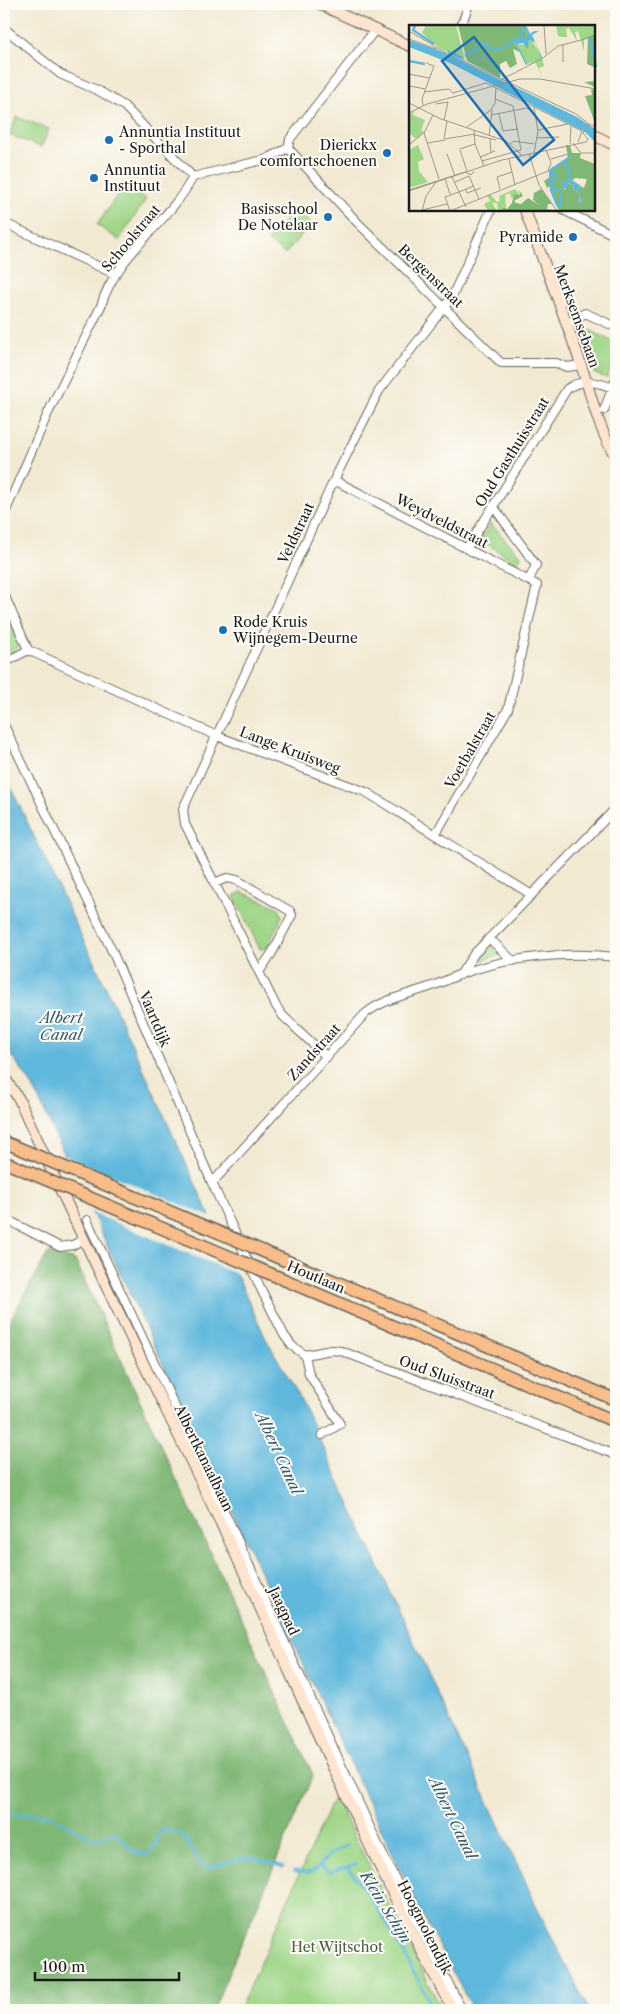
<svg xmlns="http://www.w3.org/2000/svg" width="620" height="2014" font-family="'Libre Caslon Text',serif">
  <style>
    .green { fill: #9fd687; stroke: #5e7952 }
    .forest { fill: #7fb774; stroke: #4e6a48 }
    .water { fill: #5fb7dc; stroke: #3e6a7c }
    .pier { fill: #f2e9d2 }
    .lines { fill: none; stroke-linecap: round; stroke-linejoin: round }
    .stream { stroke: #5fb7dc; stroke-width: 3 }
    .street-casing { stroke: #67645c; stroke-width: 10 }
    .secondary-casing { stroke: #67645c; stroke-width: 12 }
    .primary-casing { stroke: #67645c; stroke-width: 14 }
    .street { stroke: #fff; stroke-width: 8 }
    .secondary { stroke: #fde5d0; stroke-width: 10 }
    .primary { stroke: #f9bd89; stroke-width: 11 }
    .primary-bridge-casing { stroke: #67645c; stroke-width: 14; stroke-linecap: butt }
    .primary-bridge { stroke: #f9bd89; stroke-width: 11 }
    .poi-dot { fill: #1f6fb2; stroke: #fdfcf7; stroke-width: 2 }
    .labels { text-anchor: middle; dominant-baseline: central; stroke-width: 4; stroke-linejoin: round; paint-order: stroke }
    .poi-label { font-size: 14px; fill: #1c1c1c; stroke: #fdfcf7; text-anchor: start }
    .street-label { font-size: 14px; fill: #1c1c1c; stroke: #fdfcf7 }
    .park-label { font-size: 14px; fill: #4a5d41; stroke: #fdfcf7 }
    .water-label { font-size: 15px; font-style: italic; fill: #375a69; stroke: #fdfcf7 }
    .inset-river { fill: none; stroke: #5fb7dc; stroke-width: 2.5 }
    .inset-road { fill: none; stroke: #9c9789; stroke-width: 1 }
    .view { fill: #1f6fb2; fill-opacity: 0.15; stroke: #1f6fb2; stroke-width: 2.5 }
    .inset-edge { fill: none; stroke: #1c1c1c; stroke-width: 2.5 }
  </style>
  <rect width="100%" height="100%" fill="#fdfcf7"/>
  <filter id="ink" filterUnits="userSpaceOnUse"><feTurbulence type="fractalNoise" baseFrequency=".02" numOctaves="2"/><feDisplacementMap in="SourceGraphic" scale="10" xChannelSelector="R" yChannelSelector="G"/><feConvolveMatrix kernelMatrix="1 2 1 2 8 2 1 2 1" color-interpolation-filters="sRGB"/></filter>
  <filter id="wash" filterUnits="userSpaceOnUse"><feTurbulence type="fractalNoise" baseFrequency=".0096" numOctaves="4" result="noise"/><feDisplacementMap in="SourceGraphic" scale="20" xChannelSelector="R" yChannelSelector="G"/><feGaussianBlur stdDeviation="1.12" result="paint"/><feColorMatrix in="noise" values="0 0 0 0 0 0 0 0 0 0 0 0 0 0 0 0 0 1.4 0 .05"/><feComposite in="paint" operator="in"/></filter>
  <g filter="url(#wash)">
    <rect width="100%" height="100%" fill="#f2e9d2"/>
    <path class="green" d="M17,117L49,129L41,147L9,135Z
      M125,184L146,199L119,240L97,225Z
      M294,210L311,223L285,254L268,241Z
      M583,327L616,343V355L607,378L595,374L580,334Z
      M491,524L521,556L517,563L480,539Z
      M4,610L20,644L14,652L4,656Z
      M242,892L279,908L282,916L267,948L260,949L234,896Z
      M489,943L501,955L482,960L476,957Z
      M334,1796L442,2010H239Z"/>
    <path class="forest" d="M48,1253L75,1260L313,1775L213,2010H4V1331Z"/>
    <path class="water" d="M4,773L109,994L265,1337L301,1400L543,1920L589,2010H473L423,1916L381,1829L32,1085L4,1044Z"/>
    <path class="pier" d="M61,1154L213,1218L239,1275L88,1211Z"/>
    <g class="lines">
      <path class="stream" d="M4,1814L49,1815L83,1834L97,1839L115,1832L134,1852L146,1855L153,1850L160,1831C191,1829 187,1848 204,1868C216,1867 224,1863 235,1860C251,1855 269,1861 283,1867
        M321,1866L329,1872L356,1864
        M347,1867C383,1909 408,1961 434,2010
        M295,1871C318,1877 315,1867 329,1855C335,1851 342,1848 348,1845"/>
    </g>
  </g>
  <g filter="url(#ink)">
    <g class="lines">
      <defs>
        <path id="street" d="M461,26L469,4
          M4,28L60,74L99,91L124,106L193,177
          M288,148L358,223L501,363H556L567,367L581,365
          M288,148L290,139L375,30
          M563,210L616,236
          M4,223L115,274
          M566,325L585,313L616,327
          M604,410L616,379
          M334,480L537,585L508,709L435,835
          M493,506L536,565L529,580
          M4,515L48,413L101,306C116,254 168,224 193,177L267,159L288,148
          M467,548L567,389C580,379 598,382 613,388
          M4,594L28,650L217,736L366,792L532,895
          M4,663L28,650
          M4,725L113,953L212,1183L260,1287L284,1335L292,1346L305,1355L331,1350L341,1351L616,1455
          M214,883L227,878L237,880L290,911L292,915L272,953L259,972
          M489,938L513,961
          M460,975L474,954L616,808
          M327,1057L283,1016L276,1006L185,824L183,809L334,480L379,391L452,297L491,210
          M212,1183L365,1014C383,999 407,995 429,987C440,984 450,978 461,974C508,957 566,951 616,957
          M4,1218L60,1247L73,1245L84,1239
          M87,1220L226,1515L381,1851L462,2010
          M305,1355L309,1374L340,1424L322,1435"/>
        <path id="secondary" d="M319,4L410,46
          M594,135L616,146
          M525,210C543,262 564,313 581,365C592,397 598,429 616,457
          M4,1077L19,1099C84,1246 157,1389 226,1534C301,1693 369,1856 453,2010"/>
        <path id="primary" d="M4,1142L21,1149
          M4,1162L14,1166
          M284,1260L616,1400
          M278,1277L616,1422"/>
      </defs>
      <use href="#street" class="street-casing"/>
      <use href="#secondary" class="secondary-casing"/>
      <use href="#primary" class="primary-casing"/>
      <use href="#street" class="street"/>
      <use href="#secondary" class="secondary"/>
      <use href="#primary" class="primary"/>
      <defs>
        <path id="primary-bridge" d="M21,1149L284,1260
          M14,1166L278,1277"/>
      </defs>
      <use href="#primary-bridge" class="primary-bridge-casing"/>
      <use href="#primary-bridge" class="primary-bridge"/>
    </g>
  </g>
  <g class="poi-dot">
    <circle cx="109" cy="140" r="5"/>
    <circle cx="387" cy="153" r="5"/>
    <circle cx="94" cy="178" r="5"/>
    <circle cx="328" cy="217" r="5"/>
    <circle cx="573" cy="237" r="5"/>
    <circle cx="223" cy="630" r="5"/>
  </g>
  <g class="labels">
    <g class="poi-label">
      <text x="119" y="132">Annuntia Instituut<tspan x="119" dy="16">- Sporthal</tspan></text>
      <text x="377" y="145" text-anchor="end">Dierickx<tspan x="377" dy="16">comfortschoenen</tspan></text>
      <text x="104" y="170">Annuntia<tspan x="104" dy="16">Instituut</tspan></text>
      <text x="318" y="209" text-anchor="end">Basisschool<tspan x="318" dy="16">De Notelaar</tspan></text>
      <text x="563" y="237" text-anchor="end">Pyramide</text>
      <text x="233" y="622">Rode Kruis<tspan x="233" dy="16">Wijnegem-Deurne</tspan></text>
    </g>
    <g class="street-label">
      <text transform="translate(131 238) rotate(-50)">Schoolstraat</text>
      <text transform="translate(431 276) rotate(44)">Bergenstraat</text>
      <text transform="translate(577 316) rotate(70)">Merksemsebaan</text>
      <text transform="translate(512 452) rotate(-58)">Oud Gasthuisstraat</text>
      <text transform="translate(442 521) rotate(27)">Weydveldstraat</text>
      <text transform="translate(296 533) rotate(-65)">Veldstraat</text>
      <text transform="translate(290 750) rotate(21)">Lange Kruisweg</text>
      <text transform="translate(470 750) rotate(-60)">Voetbalstraat</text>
      <text transform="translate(155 1019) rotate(67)">Vaartdijk</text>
      <text transform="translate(314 1052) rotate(-48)">Zandstraat</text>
      <text transform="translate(316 1277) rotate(23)">Houtlaan</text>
      <text transform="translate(447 1377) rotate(20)">Oud Sluisstraat</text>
      <text transform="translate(204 1458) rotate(64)">Albertkanaalbaan</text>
      <text transform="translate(284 1611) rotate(65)">Jaagpad</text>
      <text transform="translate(425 1927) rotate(63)">Hoogmolendijk</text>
    </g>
    <g class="park-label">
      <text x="337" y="1947">Het Wijtschot</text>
    </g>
    <g class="water-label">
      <text x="61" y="1017">Albert<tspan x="61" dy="17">Canal</tspan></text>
      <text transform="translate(279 1453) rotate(65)">Albert Canal</text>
      <text transform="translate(453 1818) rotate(64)">Albert Canal</text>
      <text transform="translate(386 1907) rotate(58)">Klein Schijn</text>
    </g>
  </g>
  <g transform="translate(409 25)">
    <rect width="186" height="186" fill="#f2e9d2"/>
    <path d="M17,0H47L56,36L30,23L13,8ZM147,0H186V9L175,14V26L169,6L166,7L168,16L160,3L157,4L158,12H154L149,11ZM122,14L133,32L135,41L130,43L134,52L126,37L116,42L129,34L117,39L108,19L116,20ZM5,86L4,90L16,95L12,105L15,107L7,114L0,108V90ZM9,120L15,134L9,137L10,146L19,157L0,163V125ZM106,164L111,170L106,169L103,174L101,168L96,170L97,184L94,181V186H89L88,178H83L88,186H79L75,179L81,176L78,170L81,169L88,177L91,176L90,171Z" fill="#9fd687"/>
    <path d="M49,0H117L118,12L105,17L111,27L104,24L108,39L101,43L97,36L91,39V53L58,36ZM186,9V62L175,57L186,56L185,42L178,39L179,13H176ZM182,64L186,65V98L176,71L183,70ZM157,120H161L163,128H172L171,133L186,139V186H150L141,161L138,163L135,156L141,152L142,143L159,133ZM160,153L163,156L166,153L178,154L175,163L168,162L173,178L169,177L171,170L164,164L165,160L158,158L156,165L152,160ZM132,164L143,179H139L138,184L147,186H94V182L98,184L103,178L105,169L111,170L110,165L114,171L105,176L107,178L112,179L119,173L130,180L124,175L125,168Z" fill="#7fb774" fill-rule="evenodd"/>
    <path d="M117,0L121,9L125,6H130L123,10L133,32L117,40L105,16L118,12ZM120,15L126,17L132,32L118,39L108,19L114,18L119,24ZM0,15L32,26L168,92L186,104V117L176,107L41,38L0,22ZM160,153L175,163L168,162L171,170L172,177L175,170L173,178L169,177L171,170L164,164L165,160L158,158V164L153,163L152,159Z" fill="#5fb7dc" fill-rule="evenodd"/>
    <path class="inset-river" d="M6,1L4,5L25,19M181,13L187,42M39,27L53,33M56,31L78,18L79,23L91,24L112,12L115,0M0,36L16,39M160,133L154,138L159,142L160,153M141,147L148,151L142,162M143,164L151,166L152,181M149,182L142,165L141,146L161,132"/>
    <path class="inset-road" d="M135,0L137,29M0,6L37,28L167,89L180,99M0,14L28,24M154,37V20M0,49L20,53M92,55L134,33L149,21L187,11M1,61L16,64M15,67L40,64L44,68L77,58L173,106L169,117M0,78L32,94L97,116L114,131M27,79L39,77L35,95M14,80L13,74L25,41L17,38M0,88L18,79L111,54H131L187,64M90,89L94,106L109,104M24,90L15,108L30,154M82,90L118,83L124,86M58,102L82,85L86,78L87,63M65,105L66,119L75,141M129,105L159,99M66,110L87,115M80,111L83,85M81,113L82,128M128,113L150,112M35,114L38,96M36,114L66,109M19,118L36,115M164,118L172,128H187M101,119L105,116L125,119M161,119L162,101M0,120L16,107M51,124L66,119M51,125L58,146M125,128L129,106L125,82M38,129L46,151M120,129L130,160L148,186M71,132L86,126M100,134L106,160M142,134L159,129M73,136L112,125L104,81L86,74M60,151L70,174M43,152L50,167M36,154L41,169M46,157L60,151M57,164L58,168L72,163M91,164L88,152L103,147M0,165L56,147L62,150L65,146M0,166L93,135L177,117L179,114L174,108L179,99L187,102M50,167L57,182M50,167L65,161M13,185L38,179M13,186L17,171L27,157M41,186L139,146L142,138L137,125M41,186L36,172L50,167"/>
    <path class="view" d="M65,12L145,115L114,140L33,36Z"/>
    <rect width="186" height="186" class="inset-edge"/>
  </g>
  <rect width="620" height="2014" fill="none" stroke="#fdfcf7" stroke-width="20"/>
  <path d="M35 1972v8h144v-8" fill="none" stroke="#1c1c1c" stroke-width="2.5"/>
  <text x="42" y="1972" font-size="15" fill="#1c1c1c" stroke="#fdfcf7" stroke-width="4" paint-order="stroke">100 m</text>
</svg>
